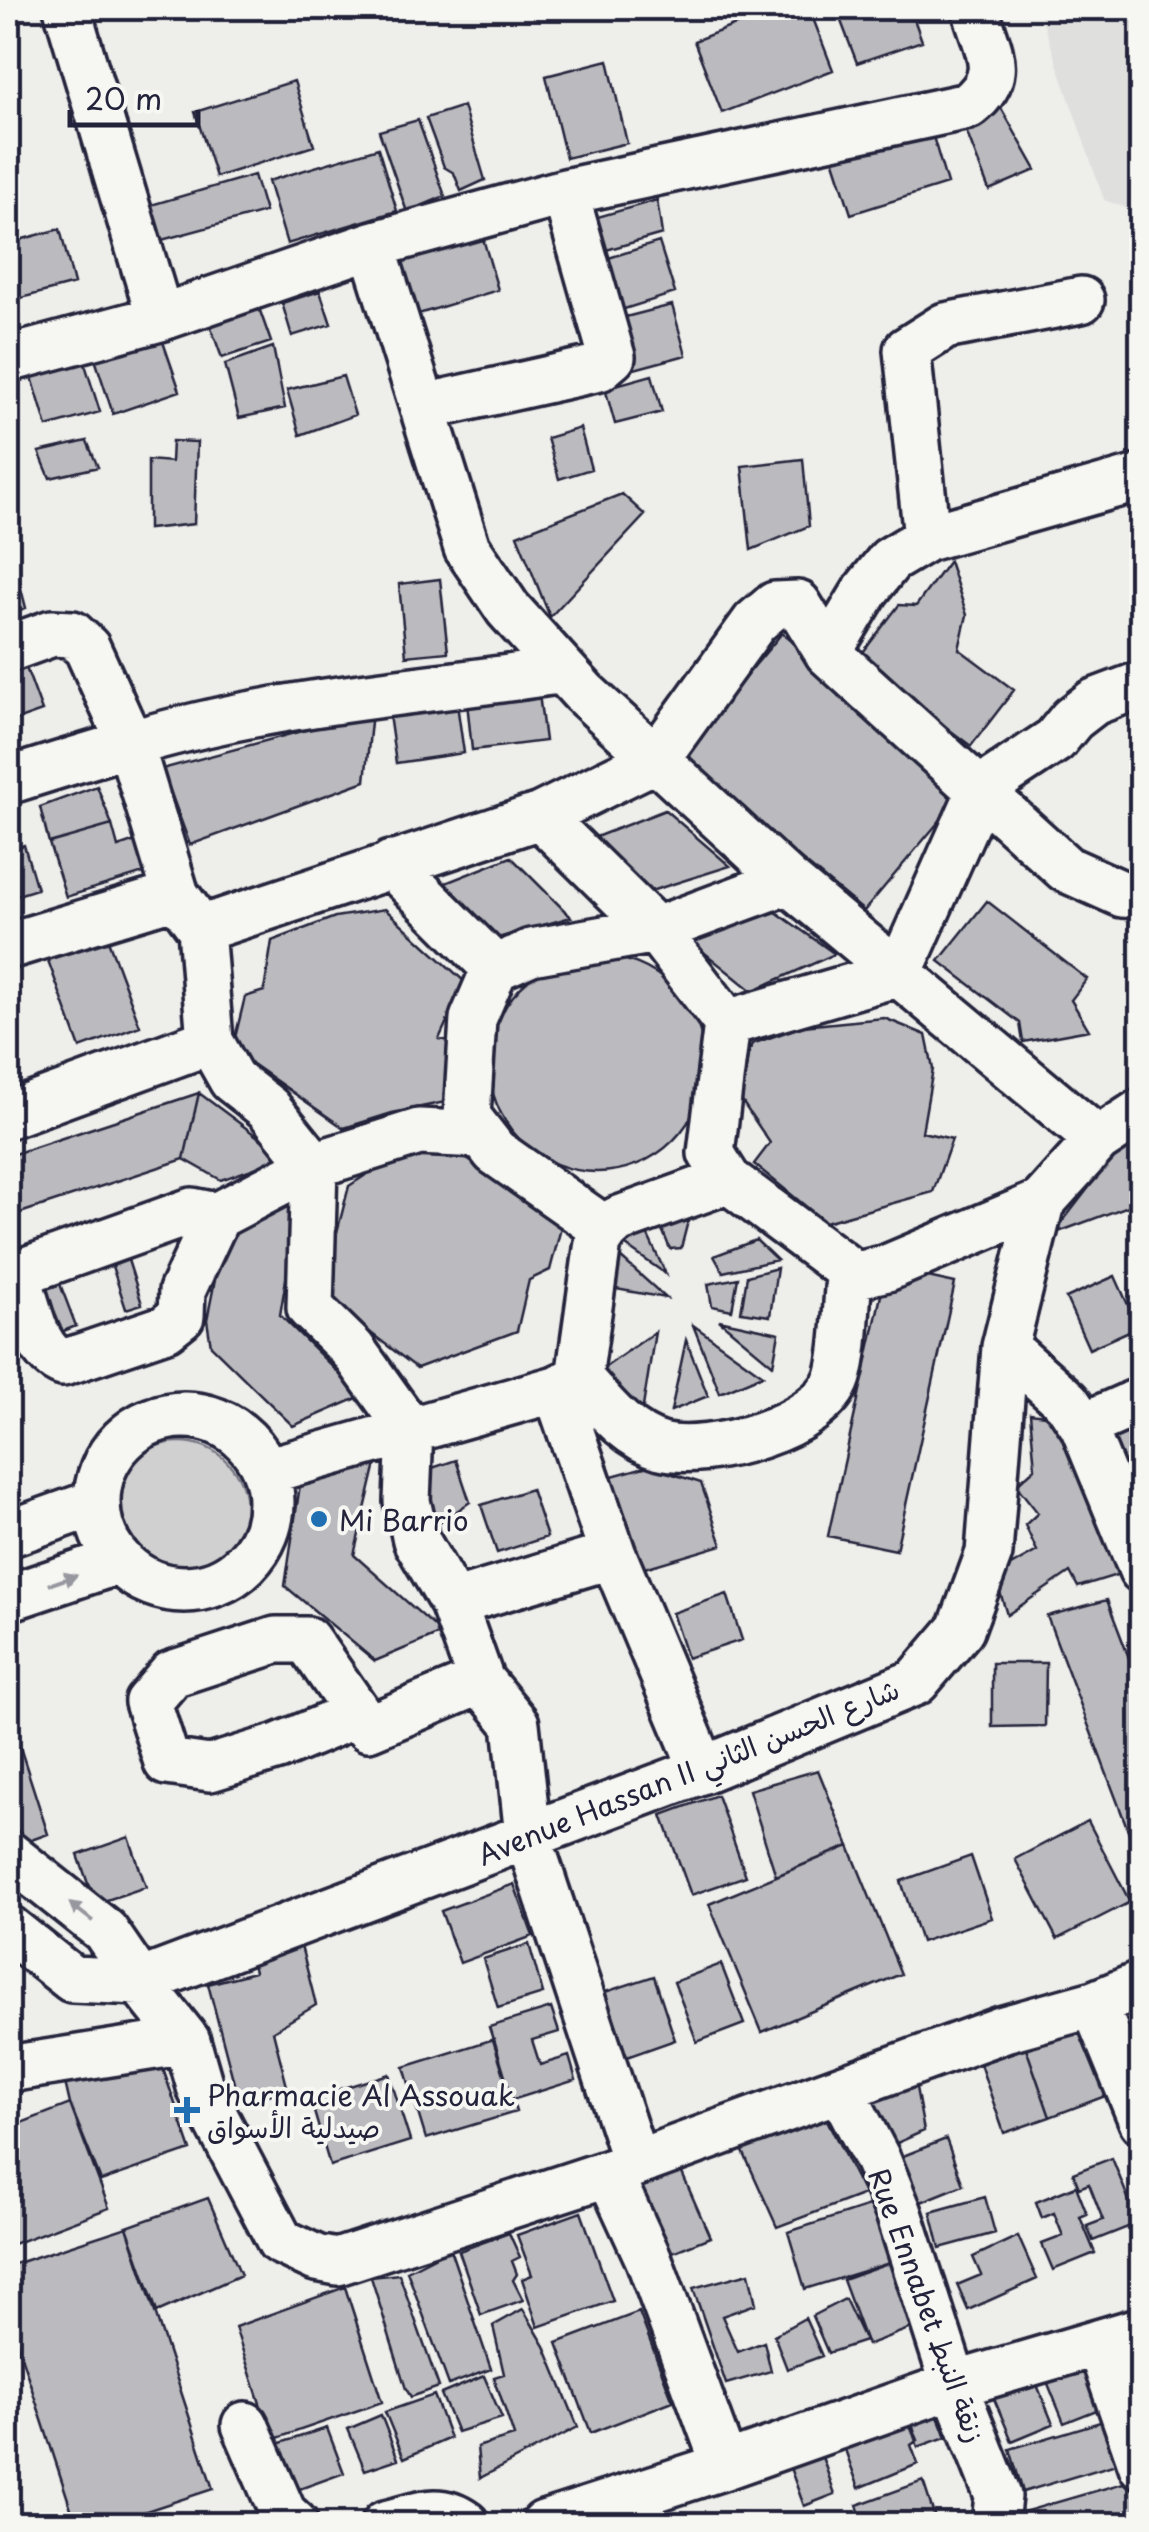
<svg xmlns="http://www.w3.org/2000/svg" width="1149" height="2532" font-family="'Playpen Sans','Playpen Sans Arabic',sans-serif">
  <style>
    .built { fill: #dfdfde }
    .green { fill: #d0d0d1; stroke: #797986; stroke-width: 2.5 }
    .building { fill: #bbbbbf; stroke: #22223b; stroke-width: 2.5 }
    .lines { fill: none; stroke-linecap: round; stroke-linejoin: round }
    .minor-casing { stroke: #22223b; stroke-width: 52 }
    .minor { stroke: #f6f6f2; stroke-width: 45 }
    .oneway { fill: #9797a0 }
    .poi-dot { fill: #1f6fb2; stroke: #f6f6f2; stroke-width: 4 }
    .labels { text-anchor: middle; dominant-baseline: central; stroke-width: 8; stroke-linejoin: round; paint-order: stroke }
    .poi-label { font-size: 28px; fill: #22223b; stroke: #f6f6f2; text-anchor: start }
    .street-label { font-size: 28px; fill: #22223b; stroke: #f6f6f2 }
  </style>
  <rect width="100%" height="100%" fill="#eeeeeb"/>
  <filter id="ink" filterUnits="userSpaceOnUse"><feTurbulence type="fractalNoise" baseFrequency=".01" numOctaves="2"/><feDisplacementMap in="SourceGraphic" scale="20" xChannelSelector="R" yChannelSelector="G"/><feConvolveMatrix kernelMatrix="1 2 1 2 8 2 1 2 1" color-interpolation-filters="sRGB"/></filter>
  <g filter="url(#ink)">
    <path class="built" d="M1038,8H1141V213L1104,200Z"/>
    <path class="green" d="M114 1508a66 66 0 1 1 132 0a66 66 0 1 1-132 0Z"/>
    <path class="building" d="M707,8H747L711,17Z
      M780,8H809L833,70L722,113L694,41Z
      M836,8H910L922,41L857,63Z
      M608,60L627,143L566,158L546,76Z
      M294,81L314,146L216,177L195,112Z
      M463,106L485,180L461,191L454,173L444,167L426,118Z
      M1000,106L1036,170L989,190L963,123Z
      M418,120L445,196L407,212L379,131Z
      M929,123L947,184L851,214L830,149Z
      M378,148L397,211L287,244L268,181Z
      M254,175L265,212L147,244L137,209Z
      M657,200L662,234L596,253L587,220Z
      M60,229L74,284L10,301L8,243Z
      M482,235L498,290L412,316L396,261Z
      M659,242L675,293L615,312L599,261Z
      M320,291L331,324L292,336L282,303Z
      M672,305L686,355L627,371L614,320Z
      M259,308L271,342L222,358L210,325Z
      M161,336L180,391L113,414L95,359Z
      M273,347L285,408L239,418L225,364Z
      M84,361L100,412L47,427L32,377Z
      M652,375L662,412L615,424L605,388Z
      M343,376L355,415L300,435L287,390Z
      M580,428L591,469L559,479L547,438Z
      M87,441L98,467L50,478L39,452Z
      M172,441L197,442L194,524L148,529V460L171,462Z
      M803,459L809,526L751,550L742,466Z
      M622,494L645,515L550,617L517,535Z
      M8,538L26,608L8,614Z
      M949,561L967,615L959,649L1014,690L971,746L857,660L899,605L916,606Z
      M440,579L448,652L406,656L399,584Z
      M782,633L968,787L864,911L678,758Z
      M21,654L42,711L8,723V659Z
      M539,694L545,741L472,750L467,702Z
      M456,697L464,753L396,763L388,708Z
      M372,712L365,781L190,845L162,769Z
      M97,786L112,825L49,843L40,807Z
      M665,810L730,866L638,895L583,842Z
      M112,825L118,847L135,841L144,873L66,897L49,843Z
      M24,845L37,889L8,898V850Z
      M511,857L571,917L491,940L438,886Z
      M987,901L1087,979L1071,1000L1089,1030L1023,1042L1020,1023L939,961Z
      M385,909L465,982L439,1039L457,1042L450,1101L392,1113L344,1128L232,1050L245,997L264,991L272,941L335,917Z
      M776,912L835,954L752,991L690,941Z
      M105,932L140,1026L80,1048L46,955Z
      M489 1064a108 108 0 1 1 216 0a108 108 0 1 1-216 0Z
      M884,1018L926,1035L933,1069L922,1132L952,1139L933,1192L825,1222L754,1164L770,1143L735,1091L752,1044L803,1026Z
      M199,1093L285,1157L221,1180L184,1159Z
      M199,1093L184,1159L8,1217V1156Z
      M1127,1138L1142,1178V1201L1053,1234Z
      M401,1152L460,1155L531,1199L561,1228L550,1270L529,1280L517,1331L417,1368L326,1299L335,1240L349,1186Z
      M299,1202L280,1315L362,1396L293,1426L211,1346L207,1320L225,1230Z
      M693,1202L681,1248L670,1249L657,1217Z
      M642,1223L666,1274L613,1237Z
      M756,1240L777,1260L723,1272L714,1256Z
      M609,1247L666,1298L605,1287Z
      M128,1260L142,1304L126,1309L112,1266Z
      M777,1268L770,1316L741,1312L747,1276Z
      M887,1268L955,1283L896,1550L828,1536Z
      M1115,1276L1138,1327L1089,1349L1066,1298Z
      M738,1278L732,1310L712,1306L708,1284Z
      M60,1284L76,1326L61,1332L45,1289Z
      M719,1320L779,1333L773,1365Z
      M693,1325L763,1375L720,1393Z
      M655,1332L642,1413L594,1375Z
      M686,1340L708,1396L671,1411Z
      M1030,1413L1067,1418L1085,1492L1120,1574L1078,1587L1070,1572L1007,1615L995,1575L1037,1551L1025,1525L1038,1513L1016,1485L1035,1468Z
      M1142,1420V1496L1127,1502L1099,1439Z
      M379,1451L354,1555L442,1633L375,1661L285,1586L302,1471Z
      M456,1460L470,1502L435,1526L417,1473Z
      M648,1466L701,1483L722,1545L638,1570L601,1479Z
      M531,1489L547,1537L497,1553L481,1505Z
      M727,1594L742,1640L687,1658L672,1613Z
      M1107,1600L1142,1692V1867L1047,1616Z
      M992,1663H1046L1045,1726L992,1727Z
      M8,1710L48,1834L23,1843L8,1830Z
      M818,1770L849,1846L776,1876L749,1790Z
      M717,1795L746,1876L691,1895L662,1815Z
      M1088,1821L1130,1902L1057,1939L1015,1859Z
      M129,1837L146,1887L95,1904L78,1855Z
      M849,1846L901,1974L762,2032L709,1904Z
      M971,1856L992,1918L921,1942L901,1881Z
      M514,1884L533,1936L460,1963L441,1911Z
      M298,1934L316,2005L273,2031L288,2090L239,2102L208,1984L254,1972L248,1948Z
      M529,1944L543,1994L498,2008L483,1959Z
      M721,1964L744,2024L697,2042L674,1982Z
      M654,1976L675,2040L627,2057L605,1992Z
      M551,2008L559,2032L532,2040L540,2065L569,2056L576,2080L512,2100L489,2027Z
      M1082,2029L1108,2095L1050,2117L1026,2048Z
      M151,2034L191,2150L101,2181L70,2104L61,2065Z
      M494,2039L516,2112L426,2139L404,2067Z
      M1026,2048L1050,2117L1004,2133L980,2064Z
      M389,2074L410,2141L330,2166L310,2098Z
      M915,2082L924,2131L888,2147L868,2104Z
      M70,2104L109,2208L8,2246V2128Z
      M823,2112L864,2194L777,2227L742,2149Z
      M946,2139L963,2185L916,2204L898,2158Z
      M1112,2158L1138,2223L1093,2241L1087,2226L1103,2220L1089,2184L1079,2188L1073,2173Z
      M678,2164L710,2237L668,2254L637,2182Z
      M1076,2186L1087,2214L1080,2217L1095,2253L1053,2270L1042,2244L1063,2236L1054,2213L1042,2218L1036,2202Z
      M985,2197L995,2233L940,2248L931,2212Z
      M208,2198L241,2275L157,2312L127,2227Z
      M878,2203L896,2261L805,2289L788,2232Z
      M581,2212L613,2301L538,2327L522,2279L532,2275L517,2235Z
      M127,2227L213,2489L107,2524H76L8,2316V2266Z
      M509,2233L520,2257L512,2261L517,2274L513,2280L523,2300L481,2315L459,2251Z
      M1018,2236L1037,2279L968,2310L957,2285L981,2275L973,2257Z
      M450,2249L491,2369L449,2385L407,2271Z
      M896,2261L919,2325L867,2345L843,2280Z
      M749,2273L756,2304L722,2316L738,2352L764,2342L771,2371L726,2384L693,2288Z
      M399,2274L439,2387L411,2397L406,2389L371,2277Z
      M345,2287L382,2402L272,2440L235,2327Z
      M845,2299L865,2341L828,2353L812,2316Z
      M523,2309L545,2346L578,2427L480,2478L477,2447L514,2436L494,2377L504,2374L493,2326Z
      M639,2312L673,2401L591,2433L557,2343Z
      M805,2318L822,2356L787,2369L774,2335Z
      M1088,2345L1112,2404L1064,2423L1040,2364Z
      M1031,2370L1053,2424L1012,2441L989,2387Z
      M484,2376L502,2418L457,2432L441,2394Z
      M927,2387L946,2437L918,2447L900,2397Z
      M434,2395L450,2438L404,2458L385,2412Z
      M381,2415L398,2459L365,2470L348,2429Z
      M1110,2419L1123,2462L1023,2492L1010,2449Z
      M910,2420L918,2440L911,2445L918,2464L859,2488L844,2447Z
      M327,2428L344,2473L294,2491L271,2446Z
      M820,2451L835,2494L804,2506L789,2465Z
      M1137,2479L1142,2496V2524H1026L1023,2512Z
      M923,2481L937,2524H863L857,2505Z
      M645,2500L654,2524H596Z"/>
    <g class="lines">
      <defs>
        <path id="minor" d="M67,8L160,318
          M372,245L467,548L508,609L584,693L788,881L1098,1140
          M8,359L160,318L372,245L565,192L968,106C1008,74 987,51 975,8
          M424,407L599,368L612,357L565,192
          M1142,477L927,538L890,560L866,590L828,653L1066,869L1122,894L1142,895
          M927,538L907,350L945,326L1081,300
          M8,649L52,633L72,634L87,648L130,743L176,895L201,929L210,1041L232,1080L268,1108L314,1165L310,1308L352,1349L410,1430L407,1501L416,1540L453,1603L481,1681L516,1724L528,1836L635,2161
          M8,781C90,755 174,728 259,713C360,694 462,686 563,670
          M540,816L656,930L788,881
          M391,864L495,968
          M201,929L540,816L656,759L755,622L775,605L798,604L828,653
          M8,946L176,895
          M8,1115L210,1041
          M728,1180L843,1266L849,1277C846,1305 846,1351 838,1377C822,1427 708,1458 661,1446C626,1436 603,1404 579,1378L598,1242L606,1230L617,1220Z
          M728,1180L711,1153L727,1023L899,973L981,789L1055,740L1072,719L1094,702L1142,684
          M217,1216L192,1211L32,1268L21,1276L20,1285C30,1311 35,1352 63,1363L166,1328L181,1316L182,1291L217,1216L314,1165L419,1132L480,1135
          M606,1230L495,1152L467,1116L473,1019L495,968L531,952L656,930L727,1023
          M849,1277L887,1268L1041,1203
          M1005,1347L1067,1402L1083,1426L1142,1570
          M556,1389L613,1555L703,1770
          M97 1502a87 87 0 1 1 174 0a87 87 0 1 1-174 0Z
          M1083,1426L1142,1400
          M266,1471L556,1389L579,1378
          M8,1534L95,1503
          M8,1598L118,1561
          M453,1603L613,1555
          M357,1714L278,1747L210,1768L167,1762L148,1702L172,1674L276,1640H307L368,1728L481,1681
          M8,1854L105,1931L140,1982L187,2041L201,2090L280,2241L316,2258L337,2262L609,2173L1004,2029L1094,2004L1142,1984
          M8,1928L72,1979L140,1982L703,1770L916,1682L961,1629L989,1553L1005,1347L1041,1203L1098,1140L1142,1111
          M1094,2004L1142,2121
          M8,2069L187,2041
          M841,2090L877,2159L899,2213L954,2385L998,2496L995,2524
          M609,2173L649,2260L725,2466
          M1099,2343L1142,2466
          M245,2425L283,2513L295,2524
          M385,2524C416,2517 438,2503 466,2524
          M544,2524L725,2466L954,2385L1142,2330"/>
      </defs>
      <use href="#minor" class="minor-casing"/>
      <use href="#minor" class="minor"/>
    </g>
    <defs><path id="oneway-solid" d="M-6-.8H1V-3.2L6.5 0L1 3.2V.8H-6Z" transform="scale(2.5)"/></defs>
    <g class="oneway">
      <use href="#oneway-solid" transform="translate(63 1580) rotate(-19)"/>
      <use href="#oneway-solid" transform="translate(81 1912) rotate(-142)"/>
    </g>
  </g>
  <g class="poi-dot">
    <circle cx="319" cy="1519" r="10"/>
    <path d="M182 2095h10v10h10v10h-10v10h-10v-10h-10v-10h10z"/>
  </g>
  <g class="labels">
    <g class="poi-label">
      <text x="339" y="1519">Mi Barrio</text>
      <text x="207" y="2094">Pharmacie Al Assouak<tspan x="207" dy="32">صيدلية الأسواق</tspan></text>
    </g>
    <g class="street-label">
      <text transform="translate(688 1771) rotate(-22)">Avenue Hassan II شارع الحسن الثاني</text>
      <text transform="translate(928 2305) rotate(70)">Rue Ennabet زنقة النبط</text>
    </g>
  </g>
  <rect width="1149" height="2532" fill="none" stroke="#f6f6f2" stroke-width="40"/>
  <rect x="20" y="20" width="1109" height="2492" fill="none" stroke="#22223b" stroke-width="4" filter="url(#ink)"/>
  <path d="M70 110v15h128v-15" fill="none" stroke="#22223b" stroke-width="5"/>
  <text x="85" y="110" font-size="30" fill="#22223b" stroke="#f6f6f2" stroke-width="8" paint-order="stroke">20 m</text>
</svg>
